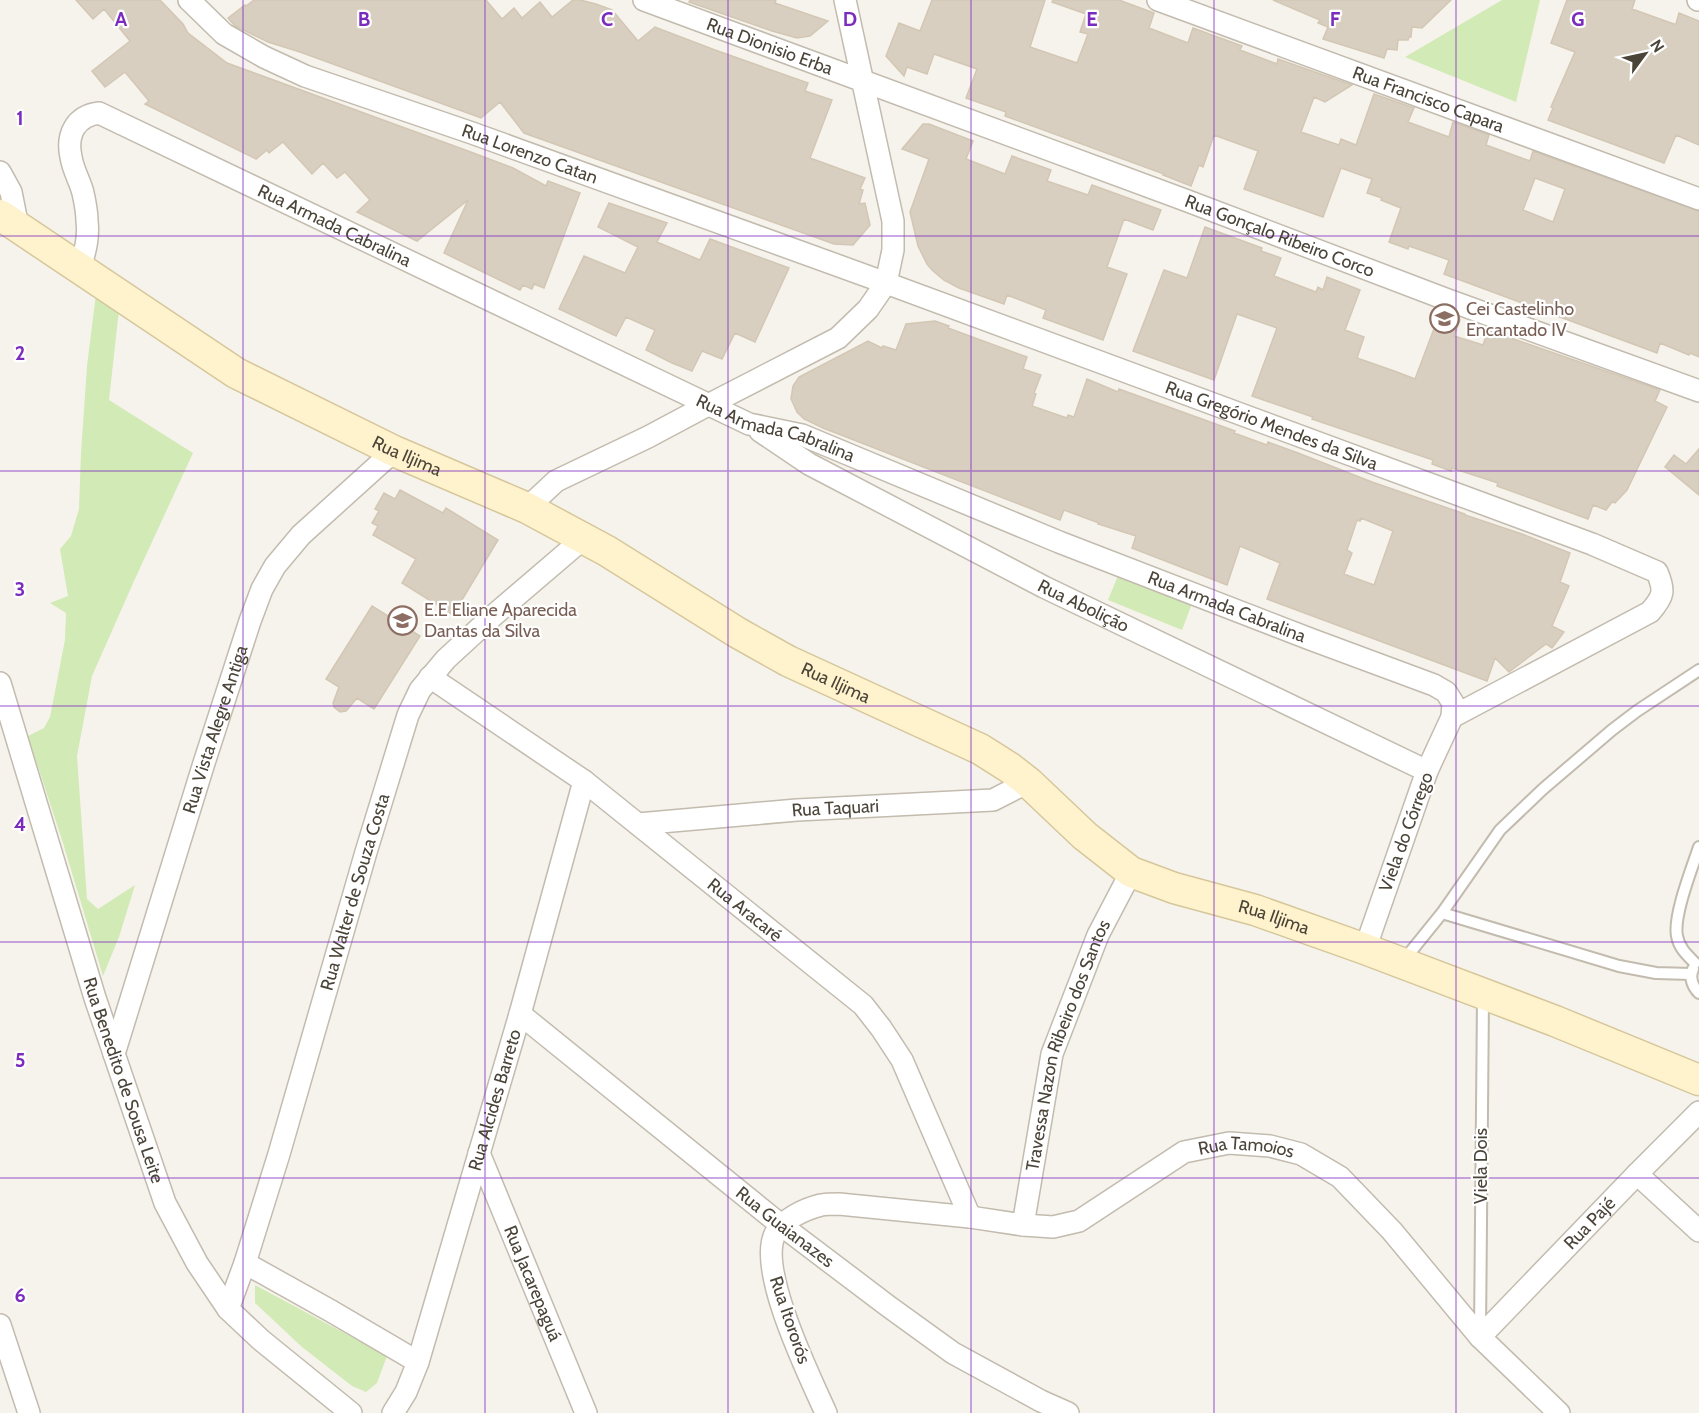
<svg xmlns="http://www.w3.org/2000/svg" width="1699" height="1413" font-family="Cabin,sans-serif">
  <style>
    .green { fill: #d2eab5 }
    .building { fill: #d8cfc1; stroke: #d3c7b4; stroke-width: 1.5; fill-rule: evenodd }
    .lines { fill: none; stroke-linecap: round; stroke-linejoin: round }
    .service-casing { stroke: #c2bbae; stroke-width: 14 }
    .minor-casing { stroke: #c2bbae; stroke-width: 24 }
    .secondary-casing { stroke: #d6c79b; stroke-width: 33 }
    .service { stroke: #fff; stroke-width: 10 }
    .minor { stroke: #fff; stroke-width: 21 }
    .secondary { stroke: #fff3cd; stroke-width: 30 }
    .grid { fill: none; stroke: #7b2cbf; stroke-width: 1.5; stroke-opacity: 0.55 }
    .labels { text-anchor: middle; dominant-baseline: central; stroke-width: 4.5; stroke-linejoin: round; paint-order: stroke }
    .street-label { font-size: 18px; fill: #4b4439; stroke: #fff }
    .education-label { font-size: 18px; fill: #785e54; stroke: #fff; text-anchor: start }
    .grid-label { font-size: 20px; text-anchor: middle; font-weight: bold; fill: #7b2cbf; stroke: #fff; stroke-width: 4.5; stroke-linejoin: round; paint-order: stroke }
  </style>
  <rect width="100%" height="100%" fill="#f6f3ec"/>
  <path class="green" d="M1502,0H1540L1516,102L1405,57Z
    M96,294L119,310L109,400L193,453L134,581L92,676L77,756L87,899L98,909L135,885L119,937L103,976L63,843L28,736L44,728L50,717L65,640L66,613L50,603L68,596L60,549L71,536L79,509L81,453L87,366Z
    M1120,571L1193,601L1182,630L1108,600Z
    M255,1285L387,1356L377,1383L366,1392L352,1386L302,1347L255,1303Z"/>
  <path class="building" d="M76,0H160L183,24L188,33L227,63L468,151L513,168L546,186L548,181L580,193L544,288L534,284L532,289L523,285L520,290L444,253L468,200L417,241L357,212L370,200L345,172L337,178L323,163L312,174L283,142L269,153L267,150L256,159L145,104L149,101L125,72L105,87L92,71L130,41L104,9L93,19Z
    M254,0H486L502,19L514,8L522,18L540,2L552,17L573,0H580L596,4L612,10L638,41L655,27L715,50L808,83L805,91L832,100L810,158L865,178L860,189L863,190L859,204L865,203L870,225L853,245L834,244L524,133L500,102L481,118L300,52L268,42L235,26L228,18L245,5L246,6Z
    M690,0H776L775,3L828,21L810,36L797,38L772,31L689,2Z
    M932,0H1045L1030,47L1077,63L1088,34L1080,32L1086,14L1052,2L1053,0H1119L1154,13L1149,28L1188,43L1193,28L1242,46L1240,50L1277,64L1278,59L1352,85L1325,102L1314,97L1301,132L1339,145L1341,139L1356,145L1374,94L1414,108L1408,122L1449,137L1453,122L1489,135L1486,145L1530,161L1533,151L1699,211V357L1690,353L1689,355L1660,343L1657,353L1444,274L1449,260L1409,246L1408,249L1389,242L1401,208L1381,200L1382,198L1367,193L1372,179L1341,168L1323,217L1244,189L1258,151L1214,135L1203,167L1199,165L1191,186L1163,175L1164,174L1005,116L1006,112L966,98L977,69L934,54L927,74L907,67L904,76L886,56L899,23L920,31ZM1535,178L1565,189L1553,222L1523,210Z
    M1273,0H1451L1422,28L1412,27L1411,37H1409L1408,40H1398L1397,50L1387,49L1384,58L1323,39L1328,27L1318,23L1320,20Z
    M1567,0H1635L1632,9L1674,24H1676L1679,13L1699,21V145L1676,135L1664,163L1548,120L1553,108L1551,107L1575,52L1551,43Z
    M923,124H929L973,141L966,159L1005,174L1012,156L1051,170L1047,181L1088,195L1092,185L1161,210L1153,230L1124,219L1107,267L1127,274L1103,340L1043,318L1046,310L1007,295L1004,304L959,288L944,280L932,270L927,264L918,246L910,212L929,159L902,149Z
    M609,203L667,223L657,242L700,260L710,239L789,268L755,342L735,333L722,359L702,351L692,371L672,363L646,350L655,330L626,317L616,336L559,309L584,256L625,273L638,247L598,227Z
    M1205,227L1262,248L1261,251L1281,258L1274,276L1316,292L1318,287L1323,290L1327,277L1360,290L1345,330L1364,337L1357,358L1397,372L1415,379L1440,313L1460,320L1454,336L1483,345L1488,330L1660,390L1655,401L1667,407L1627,490L1615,503L1612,502L1606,510L1593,505L1588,519L1497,486L1498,483L1452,468L1451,471L1432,464L1433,460L1312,419L1313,417L1252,396L1277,328L1237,314L1214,380L1133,351L1164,270L1187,278Z
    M935,321L949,326L948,328L1027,357L1023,369L1041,375L1034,393L1036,394L1032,406L1067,418L1068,415L1074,417L1087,379L1118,392L1119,389L1235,431L1234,433L1267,445L1268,442L1298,453L1372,482L1465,514V515L1522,534L1570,553L1560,582L1569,586L1552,626L1564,632L1552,648L1546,644L1509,672L1495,658L1487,681L1267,599L1280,563L1240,546L1227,585L1132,548L1136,536L1098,524L1099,523L1064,510L1060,520L823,428L804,419L797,412L791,399L793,386L799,377L868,341L882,348L883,346L896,350L906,324ZM1361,518L1393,531L1374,585L1344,574L1352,553L1347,550L1357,520L1360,521Z
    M1699,449V495L1665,467L1674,455L1686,464Z
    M400,490L443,513L446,508L498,540L453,615L402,583L416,559L373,535L378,526L372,523L379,511L375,509L384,493L395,499Z
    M372,606L420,636L374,709L357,698L346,711L340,712L334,707L333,703L339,687L326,679Z"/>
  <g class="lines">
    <defs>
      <path id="service" d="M1442,913L1619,966L1656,973L1691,974
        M1404,960L1442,913L1500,830L1543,789L1612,730L1637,711L1699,670
        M1695,963C1687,955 1679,948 1677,936C1673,916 1692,868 1699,847
        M1693,969C1689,978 1693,987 1699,993
        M1480,1333L1483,998"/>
      <g id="minor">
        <path id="s1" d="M189,0L224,34L264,57L305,76L472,133L886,283L1592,544L1657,572C1665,591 1664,596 1650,612L1452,717"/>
        <path id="s2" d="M644,0L1185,200L1448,300L1699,391"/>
        <path id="s3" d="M1158,0L1699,199"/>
        <path d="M1698,0H1699"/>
        <path d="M0,172L11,192L18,227"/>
        <path id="s4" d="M80,268C85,252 89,238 87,221C87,212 85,202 83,193C80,181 73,170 71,157C66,134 76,116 99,113L749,424L802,435L1059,542L1310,639L1434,685L1446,692L1453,703L1452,717L1427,771L1365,949"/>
        <path id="s5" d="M760,431L809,464L1044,587L1427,771"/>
        <path d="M527,508L556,481L648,437L708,405L838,338L868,309L886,283L893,250V221L845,0"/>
        <path id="s6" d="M430,677L584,781L863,1005L881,1028L902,1060L970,1217"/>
        <path id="s7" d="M0,683L95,998L165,1203L197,1263L228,1309L261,1340L351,1413"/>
        <path id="s8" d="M638,824L797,810L993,800L1028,782"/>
        <path id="s9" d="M520,1014L781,1225L888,1306L953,1353L1041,1401L1068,1413"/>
        <path id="s10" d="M114,1054L204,763L250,621L262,589L275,566L301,535L394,451"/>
        <path id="s11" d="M479,1153L586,1413"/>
        <path d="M1637,1174L1699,1231"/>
        <path id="s12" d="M1023,1225L1052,1054L1098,935L1131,872"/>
        <path d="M245,1263L331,1311L418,1362"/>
        <path id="s13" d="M228,1309L245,1263L279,1154L366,852L408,715L420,690L446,659L494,615L584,538"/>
        <path d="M0,1325L29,1413"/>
        <path id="s14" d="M1480,1337L1637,1174L1699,1112"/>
        <path id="s15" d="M393,1413L406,1392L418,1362L520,1014L584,781"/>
        <path id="s16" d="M826,1413C810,1377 757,1270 775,1234C783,1219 805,1209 821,1205C826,1204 833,1204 839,1204L970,1217L1023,1225L1053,1227L1079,1221L1184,1152L1229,1143L1270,1146L1301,1154L1340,1177L1392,1231L1480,1337L1559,1413"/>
      </g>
      <g id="secondary">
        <path id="s17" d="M0,215L236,373L394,451L527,508L607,551L738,633L788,661L980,749L1010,768L1028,782L1085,836L1131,872L1174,888L1255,910L1365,949L1555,1021L1699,1080"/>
      </g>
    </defs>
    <use href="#service" class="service-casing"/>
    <use href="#minor" class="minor-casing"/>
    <use href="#secondary" class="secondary-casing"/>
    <use href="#service" class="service"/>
    <use href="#minor" class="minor"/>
    <use href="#secondary" class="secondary"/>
  </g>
  <path class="grid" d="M243,0V1413M485,0V1413M728,0V1413M971,0V1413M1214,0V1413M1456,0V1413M0,236H1699M0,471H1699M0,706H1699M0,942H1699M0,1178H1699"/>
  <defs>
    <symbol id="school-ring" viewBox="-11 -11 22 22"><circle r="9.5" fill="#fff" stroke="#8d6e63" stroke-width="1.5"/><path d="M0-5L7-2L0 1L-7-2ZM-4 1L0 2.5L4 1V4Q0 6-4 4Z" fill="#8d6e63"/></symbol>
  </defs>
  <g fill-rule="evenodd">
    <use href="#school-ring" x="1428" y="302" width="33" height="33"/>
    <use href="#school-ring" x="386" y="604" width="33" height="33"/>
  </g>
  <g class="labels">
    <g class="street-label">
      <text stroke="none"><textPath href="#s2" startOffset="134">Rua Dionisio Erba</textPath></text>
      <text stroke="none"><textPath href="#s3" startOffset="288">Rua Francisco Capara</textPath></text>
      <text stroke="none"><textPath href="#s1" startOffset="378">Rua Lorenzo Catan</textPath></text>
      <text stroke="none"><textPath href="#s4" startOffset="435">Rua Armada Cabralina</textPath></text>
      <text stroke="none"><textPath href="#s2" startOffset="678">Rua Gonçalo Ribeiro Corco</textPath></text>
      <text stroke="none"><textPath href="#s1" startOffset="1168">Rua Gregório Mendes da Silva</textPath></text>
      <text stroke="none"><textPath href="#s4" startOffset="921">Rua Armada Cabralina</textPath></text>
      <text stroke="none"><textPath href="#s17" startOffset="474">Rua Iljima</textPath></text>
      <text stroke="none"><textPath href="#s5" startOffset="368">Rua Abolição</textPath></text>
      <text stroke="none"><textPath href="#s4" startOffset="1407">Rua Armada Cabralina</textPath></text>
      <text stroke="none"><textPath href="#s17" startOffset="960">Rua Iljima</textPath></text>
      <text stroke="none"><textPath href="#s10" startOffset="340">Rua Vista Alegre Antiga</textPath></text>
      <text stroke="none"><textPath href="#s8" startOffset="198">Rua Taquari</textPath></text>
      <text transform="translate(1406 832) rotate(-70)">Viela do Córrego</text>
      <text stroke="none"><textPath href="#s13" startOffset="436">Rua Walter de Souza Costa</textPath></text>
      <text stroke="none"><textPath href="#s6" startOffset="392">Rua Aracaré</textPath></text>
      <text stroke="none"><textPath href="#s17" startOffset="1464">Rua Iljima</textPath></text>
      <text stroke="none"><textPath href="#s12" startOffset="186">Travessa Nazon Ribeiro dos Santos</textPath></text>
      <text stroke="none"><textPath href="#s7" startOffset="416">Rua Benedito de Sousa Leite</textPath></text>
      <text stroke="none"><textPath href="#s15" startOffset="330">Rua Alcides Barreto</textPath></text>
      <text stroke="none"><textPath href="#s16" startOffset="694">Rua Tamoios</textPath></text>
      <text transform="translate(1481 1166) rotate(-90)">Viela Dois</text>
      <text stroke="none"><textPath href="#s14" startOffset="158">Rua Pajé</textPath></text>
      <text stroke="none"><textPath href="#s9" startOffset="340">Rua Guaianazes</textPath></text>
      <text stroke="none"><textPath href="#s11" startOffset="141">Rua Jacarepaguá</textPath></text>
      <text transform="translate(790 1320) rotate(71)">Rua Itororós</text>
    </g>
    <g class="education-label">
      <text x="1466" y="309">Cei Castelinho<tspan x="1466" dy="21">Encantado IV</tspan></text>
      <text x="424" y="610">E.E Eliane Aparecida<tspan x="424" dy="21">Dantas da Silva</tspan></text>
    </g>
  </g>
  <g class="grid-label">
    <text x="121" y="26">A</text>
    <text x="364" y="26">B</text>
    <text x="607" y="26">C</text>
    <text x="850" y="26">D</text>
    <text x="1092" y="26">E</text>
    <text x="1335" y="26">F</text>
    <text x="1578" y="26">G</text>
    <text x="20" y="125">1</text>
    <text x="20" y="360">2</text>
    <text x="20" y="596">3</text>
    <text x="20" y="831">4</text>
    <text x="20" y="1067">5</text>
    <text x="20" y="1302">6</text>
  </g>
  <g transform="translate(1645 54) rotate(57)" stroke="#ffffff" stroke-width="4.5" paint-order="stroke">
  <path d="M0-4.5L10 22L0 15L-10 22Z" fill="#4b4439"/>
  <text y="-9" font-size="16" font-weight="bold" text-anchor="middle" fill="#4b4439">N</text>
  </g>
</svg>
